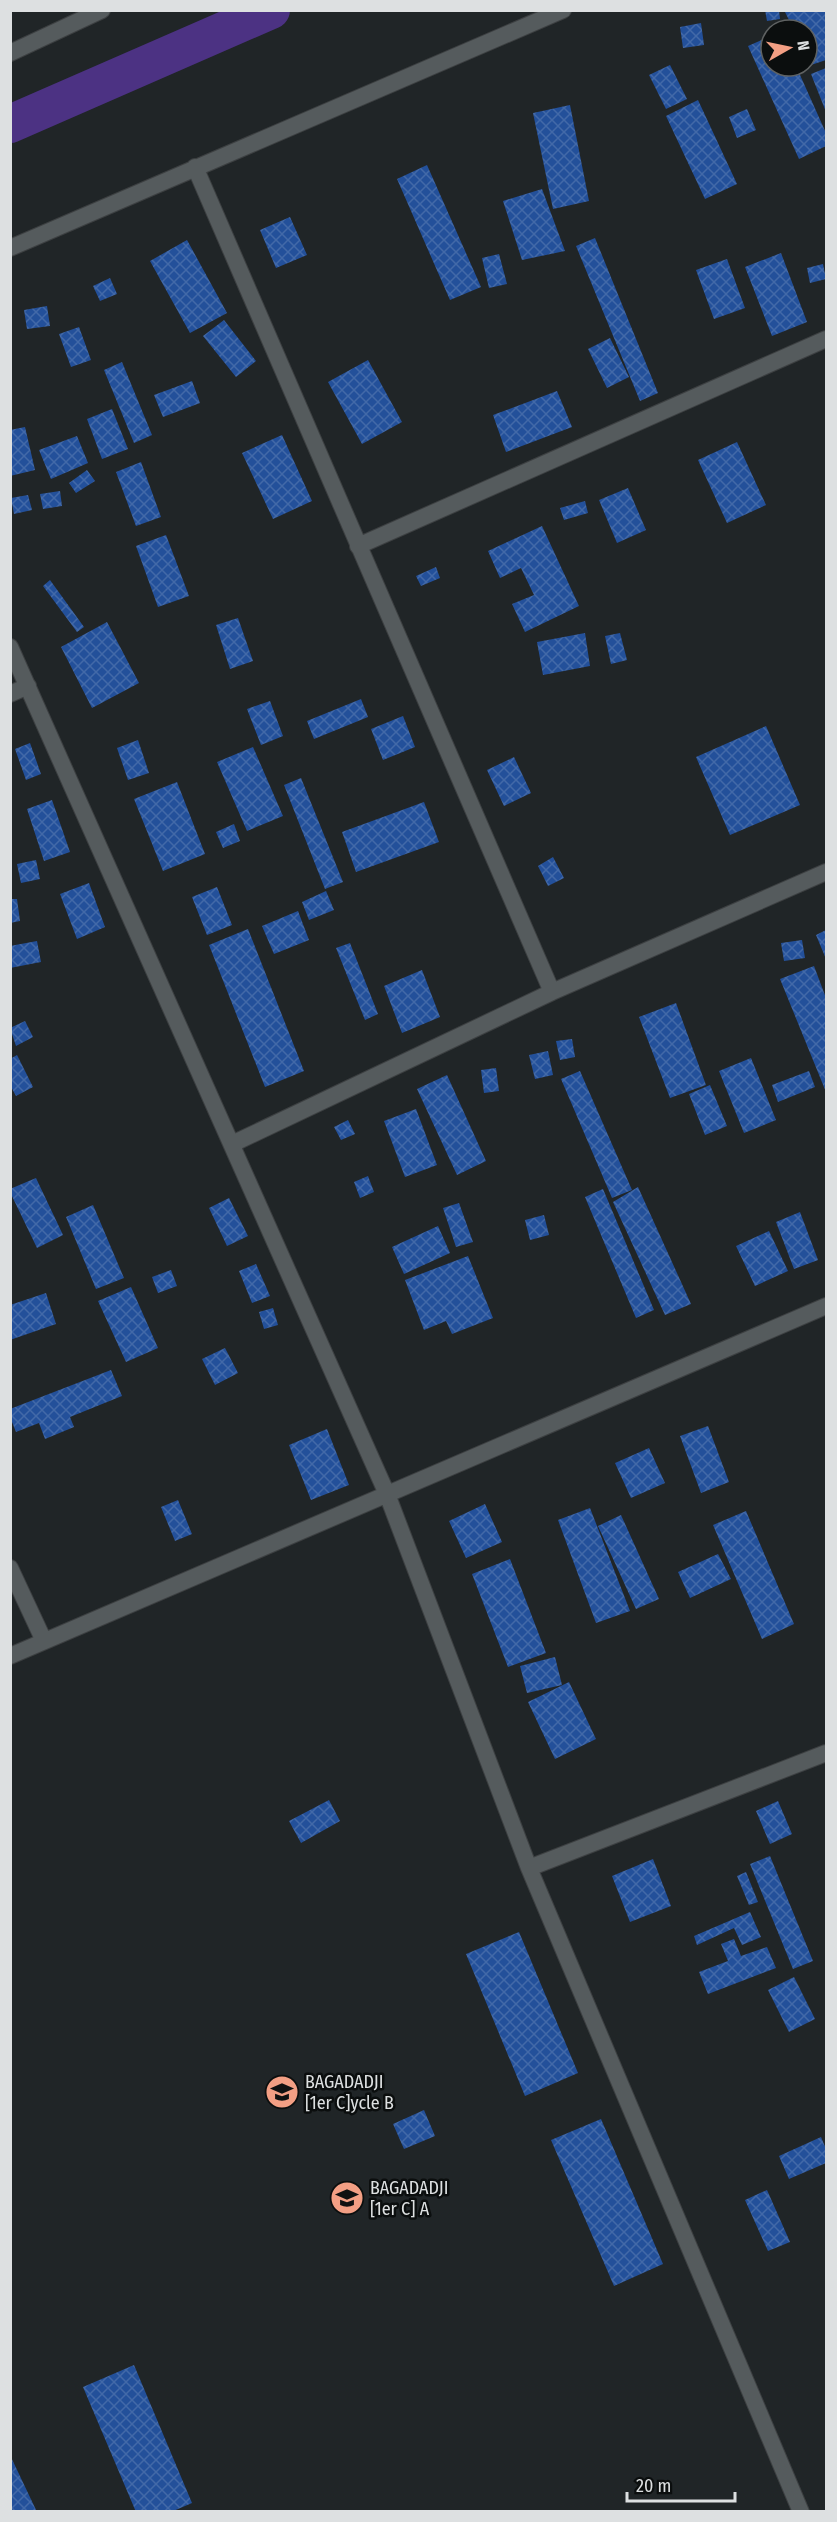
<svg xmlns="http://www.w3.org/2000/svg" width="837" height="2522" font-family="'Fira Sans Condensed',sans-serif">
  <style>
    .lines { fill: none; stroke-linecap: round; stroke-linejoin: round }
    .canal { stroke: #4c3283; stroke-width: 38 }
    .building { fill: url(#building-cross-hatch) }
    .minor-casing { stroke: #3d4042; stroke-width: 18 }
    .minor { stroke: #555b5d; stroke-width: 16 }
    .labels { text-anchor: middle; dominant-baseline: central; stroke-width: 5; stroke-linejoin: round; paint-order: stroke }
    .poi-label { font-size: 18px; fill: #dde0e1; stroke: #0b0e0e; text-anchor: start }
  </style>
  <defs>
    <pattern id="building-cross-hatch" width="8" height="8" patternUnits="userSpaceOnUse" patternTransform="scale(1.5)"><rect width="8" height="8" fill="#23509a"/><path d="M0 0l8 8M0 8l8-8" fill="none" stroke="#4269a8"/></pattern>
  </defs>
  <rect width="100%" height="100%" fill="#202527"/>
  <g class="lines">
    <path class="canal" d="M10,124L271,10"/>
  </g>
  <path class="building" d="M765,10H779L780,19L767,21Z
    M784,10H826V60L811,65L807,57V30H794Z
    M701,23L704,45L683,48L680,27Z
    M771,36V66H796L826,133V146L799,159L748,46Z
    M670,65L687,99L666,109L649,75Z
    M826,68V112L811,74Z
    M698,100L737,184L705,199L666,116Z
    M570,105L589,201L553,209L533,113Z
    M747,109L756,130L737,138L729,117Z
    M427,165L481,287L450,300L397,179Z
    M542,189L565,251L522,260L503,201Z
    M290,217L307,255L276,268L260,230Z
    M595,238L658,393L640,401L576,246Z
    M187,240L227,313L190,333L150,261Z
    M781,253L807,322L772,336L745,267Z
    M499,254L507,284L489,288L482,258Z
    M727,259L745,308L714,319L696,270Z
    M823,264L826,279L810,283L807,268Z
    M110,278L117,294L100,301L93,286Z
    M47,306L50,326L27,329L24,310Z
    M224,320L256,361L236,377L203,336Z
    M79,327L91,360L71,367L59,334Z
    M610,338L629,377L607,388L588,349Z
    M368,360L402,422L362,444L328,382Z
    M122,362L152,435L134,443L104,370Z
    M192,381L200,403L163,417L154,395Z
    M557,391L572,427L506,452L493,415Z
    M112,409L128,449L102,459L87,419Z
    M25,427L35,470L10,476V430Z
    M282,435L312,501L273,519L242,453Z
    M77,436L88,463L51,479L39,450Z
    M737,442L766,505L727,523L698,460Z
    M141,462L161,517L136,526L116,472Z
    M87,470L95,481L76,493L69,483Z
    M628,488L646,530L617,543L599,500Z
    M60,491L62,506L43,509L40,494Z
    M28,495L32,510L14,514L11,498Z
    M585,501L588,513L564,520L560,508Z
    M542,526L579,606L525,632L512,604L534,595L521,568L500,578L488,551Z
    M166,535L189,596L158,607L136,546Z
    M436,567L440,578L421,586L416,576Z
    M50,580L84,627L77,632L43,586Z
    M238,618L253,661L230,669L216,625Z
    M107,622L139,683L92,708L61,647Z
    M585,633L590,666L543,675L537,642Z
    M620,633L627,660L611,664L605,636Z
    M361,699L368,717L314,739L307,721Z
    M270,701L283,736L261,745L247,709Z
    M403,716L415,747L383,760L371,729Z
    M766,726L800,805L730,835L696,757Z
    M138,740L149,773L128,780L117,748Z
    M30,743L41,774L26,780L15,749Z
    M253,747L283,816L247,831L217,762Z
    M514,757L531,793L504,806L487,770Z
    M301,778L343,882L325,889L284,785Z
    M177,782L205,854L163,871L134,799Z
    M52,800L70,852L44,861L27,809Z
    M424,802L439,842L356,872L342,832Z
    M234,824L240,841L223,848L216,832Z
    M553,857L564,878L548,886L538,866Z
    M36,860L40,879L21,883L17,864Z
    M89,883L105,927L77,939L60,894Z
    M217,887L232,925L207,935L192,897Z
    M326,891L334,910L309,920L302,902Z
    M10,899H17L20,921L10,923Z
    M298,911L309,940L274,954L262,926Z
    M248,929L304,1071L265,1087L209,945Z
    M826,930V959L816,935Z
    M802,940L805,958L784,961L781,943Z
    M37,941L41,962L10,968V946Z
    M350,943L378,1014L365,1020L336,948Z
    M814,966L826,998V1092L780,979Z
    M422,970L440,1017L402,1033L384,986Z
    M676,1003L706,1085L670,1098L639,1017Z
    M25,1021L33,1037L16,1046L10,1028Z
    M572,1039L575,1057L560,1060L556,1041Z
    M548,1051L553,1075L535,1079L529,1055Z
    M17,1055L33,1087L16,1096L10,1085V1059Z
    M751,1058L776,1120L744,1133L719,1071Z
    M496,1068L499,1091L484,1093L481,1070Z
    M580,1071L632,1190L612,1198L561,1079Z
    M809,1071L815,1087L778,1102L772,1085Z
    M447,1075L486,1161L457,1175L417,1089Z
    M710,1085L727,1126L705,1135L689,1094Z
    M416,1109L437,1165L405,1177L384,1121Z
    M348,1120L355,1134L341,1140L334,1127Z
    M368,1176L374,1192L360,1198L354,1182Z
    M36,1178L63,1235L37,1248L10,1192V1189Z
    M638,1187L691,1304L665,1315L613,1202Z
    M603,1189L654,1310L636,1318L585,1197Z
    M229,1198L248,1236L227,1246L209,1208Z
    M459,1203L473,1242L456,1247L443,1208Z
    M93,1205L124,1278L96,1289L66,1217Z
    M800,1212L818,1260L794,1269L776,1222Z
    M544,1215L549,1235L530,1240L525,1220Z
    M438,1226L450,1253L404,1274L392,1247Z
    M769,1231L788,1271L755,1286L736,1246Z
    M468,1256L493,1318L452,1334L446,1321L424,1330L405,1280Z
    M256,1264L270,1296L252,1303L239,1271Z
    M171,1270L177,1286L158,1293L152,1277Z
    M131,1287L158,1348L126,1362L98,1301Z
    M46,1293L56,1324L10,1340V1305Z
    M273,1308L278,1325L264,1329L259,1312Z
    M225,1348L238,1373L215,1385L202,1359Z
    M111,1370L122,1396L70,1417L74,1427L45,1439L39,1423L16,1432L10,1417V1409Z
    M708,1426L729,1482L701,1493L680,1436Z
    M327,1429L349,1485L311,1500L289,1445Z
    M649,1448L665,1483L631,1498L615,1463Z
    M178,1500L192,1534L175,1541L161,1507Z
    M485,1504L502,1542L466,1558L449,1521Z
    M590,1508L630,1611L596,1623L558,1520Z
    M746,1511L794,1624L762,1639L713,1525Z
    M621,1515L659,1599L636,1609L598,1526Z
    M718,1554L731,1579L690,1598L678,1572Z
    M510,1559L546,1653L508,1667L472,1574Z
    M555,1657L562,1685L527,1693L520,1666Z
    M569,1682L596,1739L555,1759L528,1702Z
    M329,1800L340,1821L301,1843L289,1821Z
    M778,1801L792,1834L770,1844L756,1811Z
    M770,1856L813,1961L793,1969L750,1864Z
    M653,1859L671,1906L630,1922L612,1876Z
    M746,1872L758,1902L749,1905L737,1876Z
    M750,1912L761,1937L742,1945L734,1928L697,1945L694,1936Z
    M519,1932L578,2073L525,2096L466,1954Z
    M734,1939L741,1956L767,1947L776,1968L708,1994L699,1972L728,1961L721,1944Z
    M794,1977L815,2019L789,2032L768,1990Z
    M424,2110L435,2136L404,2149L393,2124Z
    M601,2119L663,2264L614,2286L551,2140Z
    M821,2137L826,2149V2163L789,2179L779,2156Z
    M767,2190L790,2242L768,2251L745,2200Z
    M134,2365L192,2503L171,2512H136L83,2387Z
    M10,2455L37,2512H10Z"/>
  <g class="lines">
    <defs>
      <path id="minor" d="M10,53L102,10
        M195,167L552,992
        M10,248L563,10
        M358,546L826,339
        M10,647L387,1494L529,1868L801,2512
        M10,694L28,686
        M232,1144L552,992L826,872
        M10,1568L44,1641
        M10,1656L826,1306
        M529,1868L826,1753"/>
    </defs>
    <use href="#minor" class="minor-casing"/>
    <use href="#minor" class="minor"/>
  </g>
  <defs>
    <symbol id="school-disc" viewBox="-11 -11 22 22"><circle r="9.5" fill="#f39f84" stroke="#0b0e0e"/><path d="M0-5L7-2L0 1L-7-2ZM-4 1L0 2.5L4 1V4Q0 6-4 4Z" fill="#111"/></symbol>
  </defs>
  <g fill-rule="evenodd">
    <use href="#school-disc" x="263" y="2073" width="38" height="38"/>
    <use href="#school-disc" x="328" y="2179" width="38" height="38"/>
  </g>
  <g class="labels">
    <g class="poi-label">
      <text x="305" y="2082">BAGADADJI<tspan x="305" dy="21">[1er C]ycle B</tspan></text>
      <text x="370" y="2188">BAGADADJI<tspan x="370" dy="21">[1er C] A</tspan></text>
    </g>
  </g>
  <rect width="837" height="2522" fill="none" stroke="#dde0e1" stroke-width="24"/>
  <g transform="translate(789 48) rotate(81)"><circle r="28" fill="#0b0e0e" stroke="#5f6262" stroke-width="1.5"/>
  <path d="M0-4.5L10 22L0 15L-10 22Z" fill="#f39f84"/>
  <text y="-9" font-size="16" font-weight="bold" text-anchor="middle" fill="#dde0e1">N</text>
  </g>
  <path d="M627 2492v9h108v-9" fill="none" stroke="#dde0e1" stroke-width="3"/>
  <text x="636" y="2492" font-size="18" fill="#dde0e1" stroke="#0b0e0e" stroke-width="4.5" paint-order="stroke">20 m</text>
</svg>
